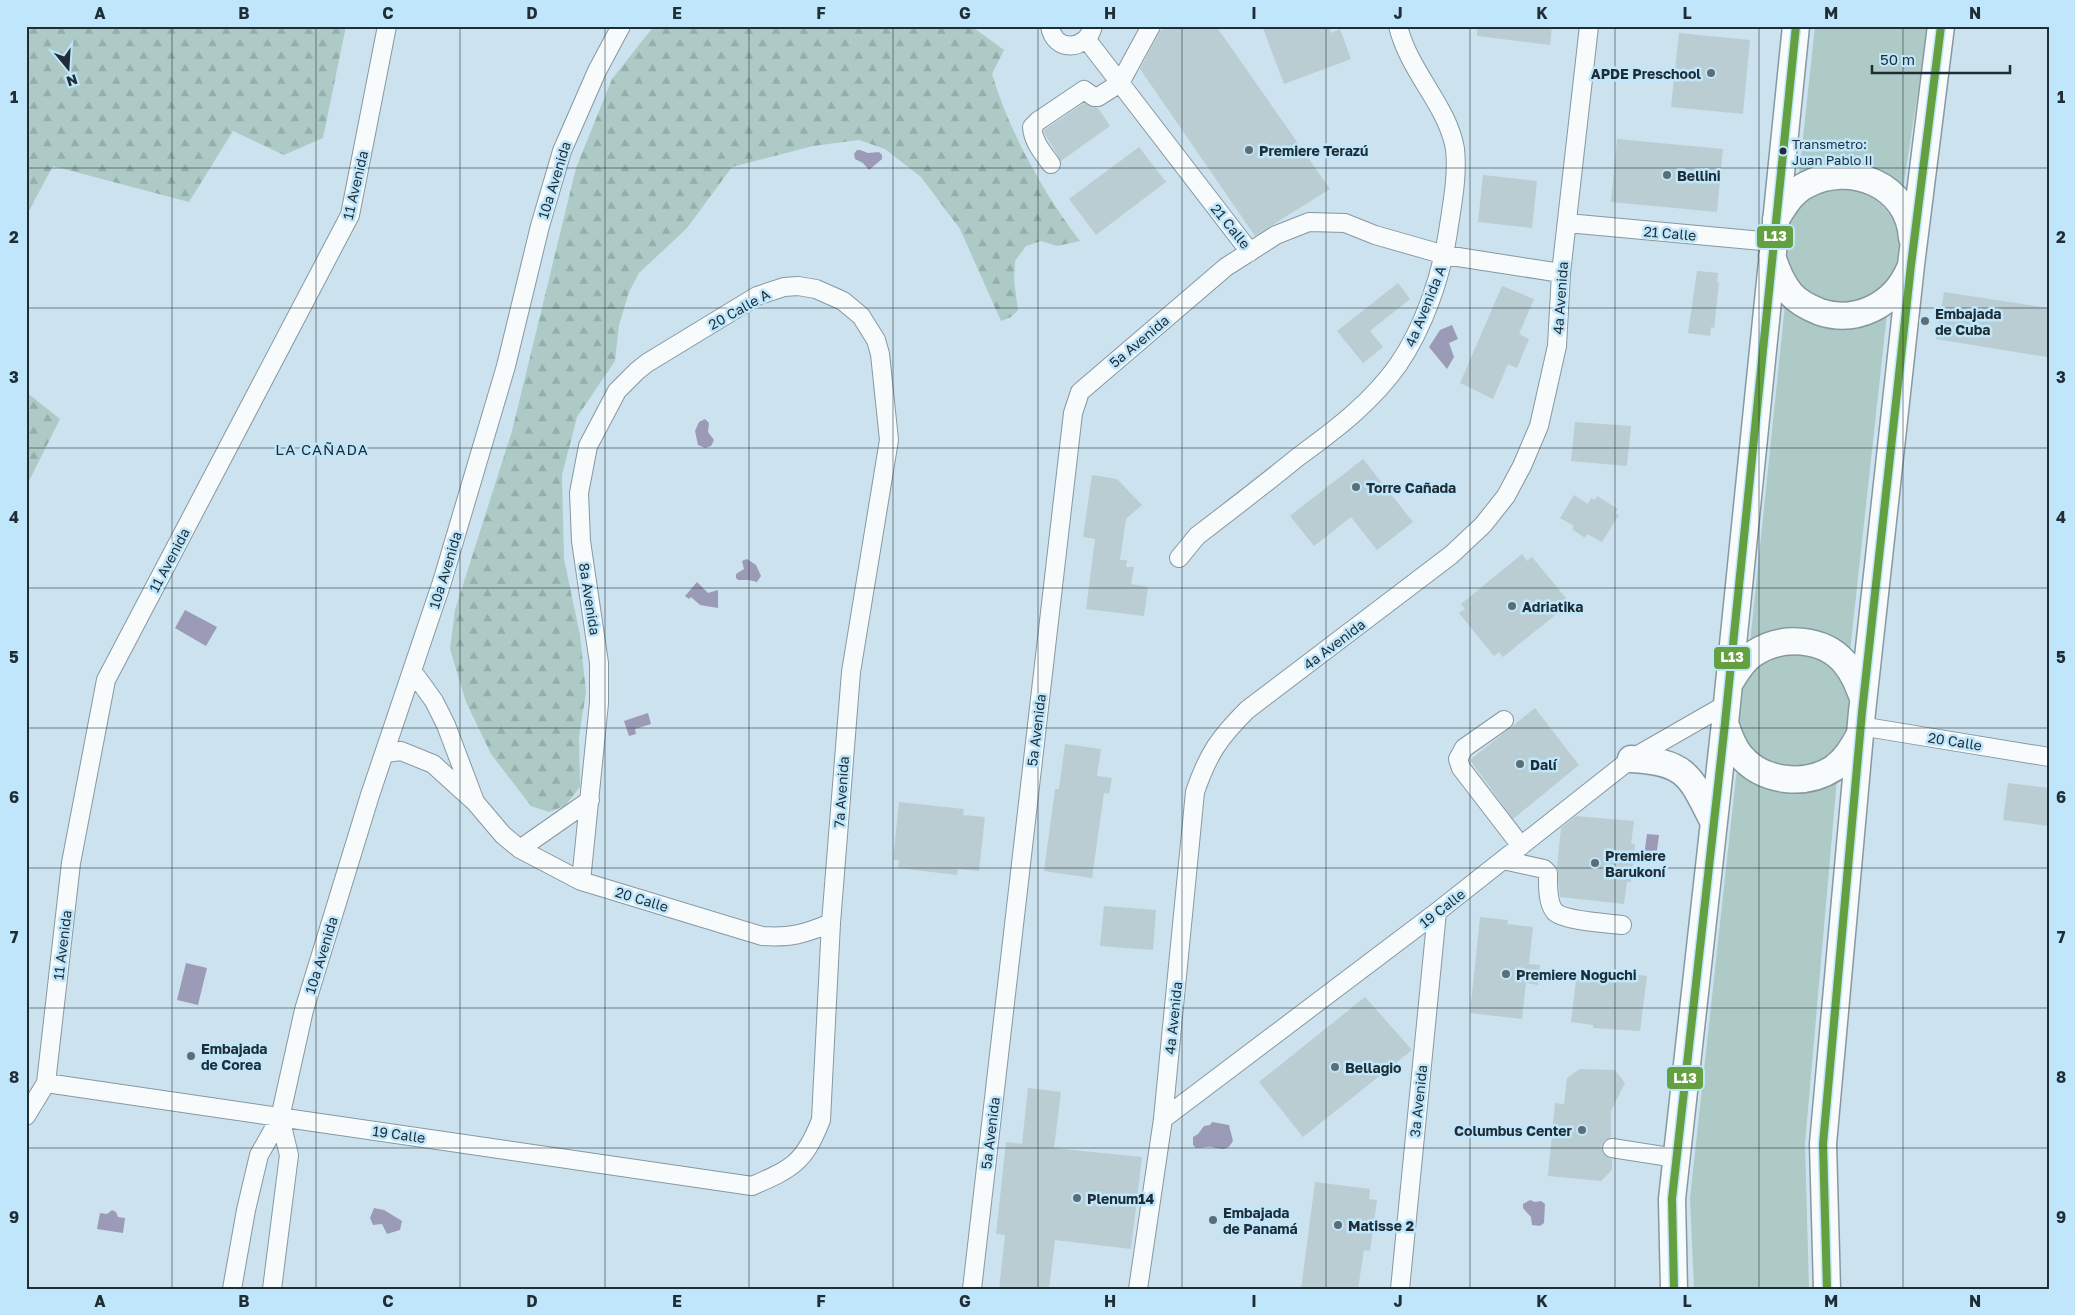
<svg xmlns="http://www.w3.org/2000/svg" width="2075" height="1315" font-family="'Golos Text',sans-serif">
  <style>
    .forest { fill: url(#forest-firs) }
    .green { fill: #adcac6 }
    .water { fill: #9b9bb7 }
    .building { fill: #bacdd2 }
    .lines { fill: none; stroke-linecap: round; stroke-linejoin: round }
    .street-casing { stroke: #8798a1; stroke-width: 20 }
    .primary-casing { stroke: #8798a1; stroke-width: 29 }
    .street { stroke: #f7fbfc; stroke-width: 18 }
    .primary { stroke: #f7fbfc; stroke-width: 26 }
    .bus-1-casing { stroke: #bfe6fb; stroke-width: 11 }
    .bus-1 { stroke: #65a040; stroke-width: 8 }
    .grid { fill: none; stroke: #1f2e36; stroke-width: 1; stroke-opacity: 0.55 }
    .poi-dot { fill: #5c6d76; stroke: #bfe6fb; stroke-width: 2 }
    .bus-dot { fill: #1f2e36; stroke: #bfe6fb; stroke-width: 2 }
    .labels { text-anchor: middle; dominant-baseline: central; stroke-width: 5; stroke-linejoin: round; paint-order: stroke }
    .bus-label { font-size: 13px; fill: #1f2e36; stroke: #bfe6fb; text-anchor: start }
    .poi-label { font-size: 14px; font-weight: bold; fill: #1f2e36; stroke: #bfe6fb; text-anchor: start }
    .street-label { font-size: 14px; fill: #1f2e36; stroke: #bfe6fb }
    .neighbourhood-label { font-size: 15px; letter-spacing: 1px; fill: #1f2e36; stroke: #bfe6fb }
    .line-badge { stroke: #bfe6fb; stroke-width: 2 }
    .badge-label { font-size: 14px; text-anchor: middle; font-weight: bold; fill: #fff }
    .neatline { fill: none; stroke: #1f2e36; stroke-width: 2 }
    .grid-label { font-size: 16px; text-anchor: middle; font-weight: bold; fill: #1f2e36 }
  </style>
  <defs>
    <pattern id="forest-firs" width="22" height="20" patternUnits="userSpaceOnUse" patternTransform="scale(1.25)"><rect width="22" height="20" fill="#adcac6"/><path d="M5 1l3.5 6h-7zM16 11l3.5 6h-7z" fill="#94aeab"/></pattern>
  </defs>
  <rect width="100%" height="100%" fill="#cce2ee"/>
  <path class="forest" d="M26,26H346L323,138L284,155L233,131L189,202L53,166L26,216Z
    M654,26H971L1004,50L992,74C1009,131 1043,193 1080,241L1057,246L1041,241L1026,246L1015,261L1014,281L1018,310L1011,317L1001,321L960,229L921,177L885,149L859,140L813,146L732,167L687,228L639,273L629,292L619,325L615,361L577,417L562,475L564,559L580,635L586,692L579,737L580,787L565,806L549,812L531,806L491,754L466,702L450,649L455,610L512,431L576,168L612,79Z
    M26,392L60,419L26,487Z"/>
  <path class="green" d="M1815,26H1928L1903,189C1883,167 1853,160 1824,165C1816,166 1807,172 1799,175Z
    M1785 246a57 57 0 1 1 114 0a57 57 0 1 1-114 0Z
    M1785,305L1887,314L1850,651L1750,643Z
    M1783,650L1829,660L1854,700L1851,732L1832,758L1787,772L1745,750L1731,705L1742,675Z
    M1737,768C1780,797 1789,798 1837,779L1805,1144L1809,1289H1694L1690,1198Z"/>
  <path class="water" d="M857,150H860L868,153L879,152L882,155V159L869,170L863,163L855,159L854,154Z
    M1452,325L1458,339L1449,343L1454,357L1447,369L1429,347L1440,330Z
    M705,419L709,423L708,432L714,440L711,446L705,448L698,445L695,431L699,422Z
    M747,559L756,565L761,576L757,582L749,580H738L736,578V574L744,569L742,561Z
    M697,582L708,593L718,590V608L700,605L691,597L689,599L685,596Z
    M185,610L217,627L206,646L175,628Z
    M648,713L651,724L635,729L636,734L629,736L624,721Z
    M1647,834L1659,835L1656,857L1644,856Z
    M186,963L207,968L198,1005L177,1000Z
    M1212,1122L1229,1125L1233,1141C1227,1152 1222,1149 1212,1147C1207,1146 1201,1148 1196,1148L1193,1145V1137L1198,1134L1204,1126L1210,1125Z
    M1530,1200L1535,1202L1541,1201L1545,1204L1544,1223L1540,1226L1532,1225L1531,1217L1523,1208V1204Z
    M374,1208L384,1210L402,1221L400,1230L387,1234L382,1224L373,1225L370,1218Z
    M112,1210L116,1212L118,1217L125,1218L123,1233L97,1229L100,1213L107,1214Z"/>
  <path class="building" d="M1168,26H1216L1330,189L1255,236L1140,69L1160,31Z
    M1262,26H1328L1331,33L1340,29L1351,59L1284,84Z
    M1477,26H1552L1550,45L1477,36Z
    M1679,33L1750,40L1743,114L1671,107Z
    M1084,103L1098,108L1110,126L1061,161L1043,131Z
    M1617,139L1723,149L1717,212L1611,202Z
    M1139,147L1166,182L1096,235L1069,199Z
    M1483,175L1537,181L1532,228L1478,222Z
    M1697,271L1718,273L1717,282H1719L1716,312L1714,328L1711,327L1710,336L1688,333Z
    M1398,283L1410,299L1370,331L1383,347L1363,363L1337,331Z
    M1502,286L1534,299L1519,334L1529,339L1517,368L1508,364L1493,399L1460,383Z
    M1944,292L2049,308L2047,357L1936,339Z
    M1575,422L1631,426L1627,466L1571,461Z
    M1363,459L1413,522L1377,550L1351,517L1314,546L1290,516Z
    M1092,475L1117,479L1142,505L1126,519L1120,560H1127L1126,567H1134L1131,584L1148,587L1144,616L1086,609L1095,539L1083,537Z
    M1574,495L1588,504L1591,498L1595,500L1597,496L1618,509L1615,513L1619,515L1602,542L1587,534L1585,538L1572,529L1574,526L1560,518Z
    M1522,554L1527,561L1532,557L1566,598L1560,603L1564,608L1503,657L1499,652L1494,656L1459,613L1465,609L1461,604Z
    M1535,708L1579,765L1513,819L1470,760Z
    M1065,744L1101,749L1097,776L1112,778L1109,794L1104,793L1092,878L1044,871L1055,789H1059Z
    M2008,783L2049,788V826L2003,820Z
    M899,802L964,809L963,815L985,817L979,871L958,869L957,875L898,868L899,860H893Z
    M1576,816L1634,821L1631,844H1635L1631,882H1627L1624,904L1560,897L1557,867L1561,828Z
    M1104,906L1156,910L1153,950L1100,946Z
    M1480,917L1508,920L1507,924L1533,927L1529,964L1540,965L1538,985L1526,983L1522,1019L1470,1013Z
    M1577,971L1617,976V972L1647,976L1640,1031L1593,1028V1025L1571,1022Z
    M1365,997L1412,1050L1303,1137L1259,1082Z
    M1580,1069L1615,1070L1625,1083L1611,1111V1138L1604,1141L1601,1147L1605,1156L1612,1159V1170L1601,1181L1548,1176L1555,1103L1564,1104L1567,1078Z
    M1028,1088L1061,1092L1054,1148L1142,1157L1131,1249L1055,1240L1049,1289H999L1005,1235L996,1234L1006,1142L1022,1144Z
    M1315,1182L1370,1189L1369,1199L1377,1200L1370,1251L1364,1250L1358,1289H1301Z"/>
  <g class="lines">
    <defs>
      <path id="street" d="M1050,26C1054,53 1087,51 1093,26
        M1087,40L1250,252
        M1051,164C1043,153 1033,142 1032,127L1038,121L1084,90L1094,97H1098L1120,83L1151,26
        M1567,223L1773,242
        M1179,558L1197,536C1231,510 1265,484 1298,457C1335,430 1371,403 1398,365C1424,327 1441,277 1448,232C1452,205 1458,176 1455,149C1448,106 1409,72 1398,26
        M413,672L434,701L446,725L474,799
        M1504,720L1464,748L1458,759L1461,768L1521,846
        M1860,726L2049,757
        M385,753L401,751L433,764L475,802L503,835L520,849L581,881L762,936C791,938 804,934 831,923
        M520,849L590,800
        M1503,860L1544,869L1548,873C1548,884 1547,903 1555,912C1565,921 1607,923 1622,925
        M46,1083L752,1186C793,1168 804,1163 821,1120L831,923L851,672L889,440L880,354L876,340L861,316L843,301L816,289L798,286L784,287L757,296L647,363L637,371L617,391L588,446L579,493L581,541L599,663V703L581,881
        M26,1116L46,1083L71,863L106,680L350,215L387,26
        M1163,1119L1437,912L1631,759L1727,704
        M1612,1148L1676,1158
        M232,1289L246,1210L259,1155L280,1118L304,1010L370,795L442,582L506,366L540,226L562,151L597,71L621,26
        M272,1289L289,1155L280,1118
        M972,1289L1073,413L1080,392L1226,267L1276,235L1309,222L1345,223L1375,235L1445,255L1561,273
        M1138,1289L1163,1119L1195,792C1208,754 1219,738 1247,710L1451,555L1483,525L1506,496L1522,466L1539,426L1557,346L1561,273L1589,26
        M1400,1289L1437,912"/>
      <path id="primary" d="M1776,219C1784,206 1792,192 1806,185C1850,161 1909,185 1912,238
        M1772,256C1777,270 1781,282 1791,294C1798,302 1810,308 1820,312C1856,324 1894,305 1909,270
        M1729,684C1736,673 1742,661 1753,654C1781,635 1823,637 1845,663C1854,674 1858,685 1863,698
        M1725,723C1729,735 1732,745 1740,755C1762,782 1805,787 1834,768C1846,759 1853,747 1860,734
        M1631,759C1686,762 1690,775 1713,821
        M1674,1289L1672,1199L1725,723L1796,26
        M1827,1289L1823,1144L1862,712L1911,265L1941,26"/>
    </defs>
    <use href="#street" class="street-casing"/>
    <use href="#primary" class="primary-casing"/>
    <use href="#street" class="street"/>
    <use href="#primary" class="primary"/>
    <defs>
      <path id="bus-1" d="M1674,1289L1672,1199L1725,723L1796,26
        M1827,1289L1823,1144L1862,712L1911,265L1941,26"/>
    </defs>
    <use href="#bus-1" class="bus-1-casing"/>
    <use href="#bus-1" class="bus-1"/>
  </g>
  <path class="grid" d="M172,26V1289M316,26V1289M460,26V1289M605,26V1289M749,26V1289M893,26V1289M1038,26V1289M1182,26V1289M1326,26V1289M1470,26V1289M1615,26V1289M1759,26V1289M1903,26V1289M26,168H2049M26,308H2049M26,448H2049M26,588H2049M26,728H2049M26,868H2049M26,1008H2049M26,1148H2049"/>
  <g class="poi-dot">
    <circle cx="1711" cy="73" r="5"/>
    <circle cx="1249" cy="150" r="5"/>
    <circle cx="1667" cy="175" r="5"/>
    <circle cx="1925" cy="321" r="5"/>
    <circle cx="1356" cy="487" r="5"/>
    <circle cx="1512" cy="606" r="5"/>
    <circle cx="1520" cy="764" r="5"/>
    <circle cx="1595" cy="863" r="5"/>
    <circle cx="1506" cy="974" r="5"/>
    <circle cx="191" cy="1056" r="5"/>
    <circle cx="1335" cy="1067" r="5"/>
    <circle cx="1582" cy="1130" r="5"/>
    <circle cx="1077" cy="1198" r="5"/>
    <circle cx="1213" cy="1220" r="5"/>
    <circle cx="1338" cy="1225" r="5"/>
  </g>
  <circle class="bus-dot" cx="1783" cy="151" r="4.5"/>
  <g class="labels">
    <g class="bus-label">
      <text x="1792" y="144">Transmetro:<tspan x="1792" dy="16">Juan Pablo II</tspan></text>
    </g>
    <g class="poi-label">
      <text x="1701" y="73" text-anchor="end">APDE Preschool</text>
      <text x="1259" y="150">Premiere Terazú</text>
      <text x="1677" y="175">Bellini</text>
      <text x="1935" y="313">Embajada<tspan x="1935" dy="16">de Cuba</tspan></text>
      <text x="1366" y="487">Torre Cañada</text>
      <text x="1522" y="606">Adriatika</text>
      <text x="1530" y="764">Dalí</text>
      <text x="1605" y="855">Premiere<tspan x="1605" dy="16">Barukoní</tspan></text>
      <text x="1516" y="974">Premiere Noguchi</text>
      <text x="201" y="1048">Embajada<tspan x="201" dy="16">de Corea</tspan></text>
      <text x="1345" y="1067">Bellagio</text>
      <text x="1572" y="1130" text-anchor="end">Columbus Center</text>
      <text x="1087" y="1198">Plenum14</text>
      <text x="1223" y="1212">Embajada<tspan x="1223" dy="16">de Panamá</tspan></text>
      <text x="1348" y="1225">Matisse 2</text>
    </g>
    <g class="street-label">
      <text transform="translate(554 180) rotate(-73)">10a Avenida</text>
      <text transform="translate(355 185) rotate(-77)">11 Avenida</text>
      <text transform="translate(1231 226) rotate(51)">21 Calle</text>
      <text transform="translate(1670 233) rotate(5)">21 Calle</text>
      <text transform="translate(1560 298) rotate(-86)">4a Avenida</text>
      <text transform="translate(1425 306) rotate(-68)">4a Avenida A</text>
      <text transform="translate(739 309) rotate(-29)">20 Calle A</text>
      <text transform="translate(1139 341) rotate(-40)">5a Avenida</text>
      <text transform="translate(169 560) rotate(-62)">11 Avenida</text>
      <text transform="translate(445 570) rotate(-73)">10a Avenida</text>
      <text transform="translate(590 599) rotate(81)">8a Avenida</text>
      <text transform="translate(1334 644) rotate(-37)">4a Avenida</text>
      <text transform="translate(1036 730) rotate(-83)">5a Avenida</text>
      <text transform="translate(1955 741) rotate(9)">20 Calle</text>
      <text transform="translate(841 792) rotate(-86)">7a Avenida</text>
      <text transform="translate(642 899) rotate(17)">20 Calle</text>
      <text transform="translate(1442 908) rotate(-38)">19 Calle</text>
      <text transform="translate(62 945) rotate(-83)">11 Avenida</text>
      <text transform="translate(321 955) rotate(-73)">10a Avenida</text>
      <text transform="translate(1173 1018) rotate(-84)">4a Avenida</text>
      <text transform="translate(1418 1101) rotate(-84)">3a Avenida</text>
      <text transform="translate(990 1133) rotate(-83)">5a Avenida</text>
      <text transform="translate(399 1134) rotate(8)">19 Calle</text>
    </g>
    <g class="neighbourhood-label">
      <text x="322" y="449">LA CAÑADA</text>
    </g>
  </g>
  <g class="line-badge">
    <rect x="1756" y="225" width="38" height="24" rx="5" fill="#65a040"/>
    <rect x="1713" y="646" width="38" height="24" rx="5" fill="#65a040"/>
    <rect x="1666" y="1066" width="38" height="24" rx="5" fill="#65a040"/>
  </g>
  <g class="badge-label">
    <text x="1775" y="241">L13</text>
    <text x="1732" y="662">L13</text>
    <text x="1685" y="1083">L13</text>
  </g>
  <rect width="2075" height="1315" fill="none" stroke="#bfe6fb" stroke-width="55"/>
  <g transform="translate(68 68) rotate(162)" stroke="#bfe6fb" stroke-width="4" paint-order="stroke">
  <path d="M0-4L9 19L0 12L-9 19Z" fill="#1f2e36"/>
  <text y="-8" font-size="14" font-weight="bold" text-anchor="middle" fill="#1f2e36">N</text>
  </g>
  <path d="M1872 65v8h138v-8" fill="none" stroke="#1f2e36" stroke-width="2.5"/>
  <text x="1880" y="65" font-size="15" fill="#1f2e36" stroke="#bfe6fb" stroke-width="4" paint-order="stroke">50 m</text>
  <rect x="28" y="28" width="2020" height="1260" class="neatline"/>
  <g class="grid-label">
    <text x="100" y="19">A</text>
    <text x="244" y="19">B</text>
    <text x="388" y="19">C</text>
    <text x="532" y="19">D</text>
    <text x="677" y="19">E</text>
    <text x="821" y="19">F</text>
    <text x="965" y="19">G</text>
    <text x="1110" y="19">H</text>
    <text x="1254" y="19">I</text>
    <text x="1398" y="19">J</text>
    <text x="1542" y="19">K</text>
    <text x="1687" y="19">L</text>
    <text x="1831" y="19">M</text>
    <text x="1975" y="19">N</text>
    <text x="14" y="103">1</text>
    <text x="2061" y="103">1</text>
    <text x="14" y="243">2</text>
    <text x="2061" y="243">2</text>
    <text x="14" y="383">3</text>
    <text x="2061" y="383">3</text>
    <text x="14" y="523">4</text>
    <text x="2061" y="523">4</text>
    <text x="14" y="663">5</text>
    <text x="2061" y="663">5</text>
    <text x="14" y="803">6</text>
    <text x="2061" y="803">6</text>
    <text x="14" y="943">7</text>
    <text x="2061" y="943">7</text>
    <text x="14" y="1083">8</text>
    <text x="2061" y="1083">8</text>
    <text x="14" y="1223">9</text>
    <text x="2061" y="1223">9</text>
    <text x="100" y="1307">A</text>
    <text x="244" y="1307">B</text>
    <text x="388" y="1307">C</text>
    <text x="532" y="1307">D</text>
    <text x="677" y="1307">E</text>
    <text x="821" y="1307">F</text>
    <text x="965" y="1307">G</text>
    <text x="1110" y="1307">H</text>
    <text x="1254" y="1307">I</text>
    <text x="1398" y="1307">J</text>
    <text x="1542" y="1307">K</text>
    <text x="1687" y="1307">L</text>
    <text x="1831" y="1307">M</text>
    <text x="1975" y="1307">N</text>
  </g>
</svg>
